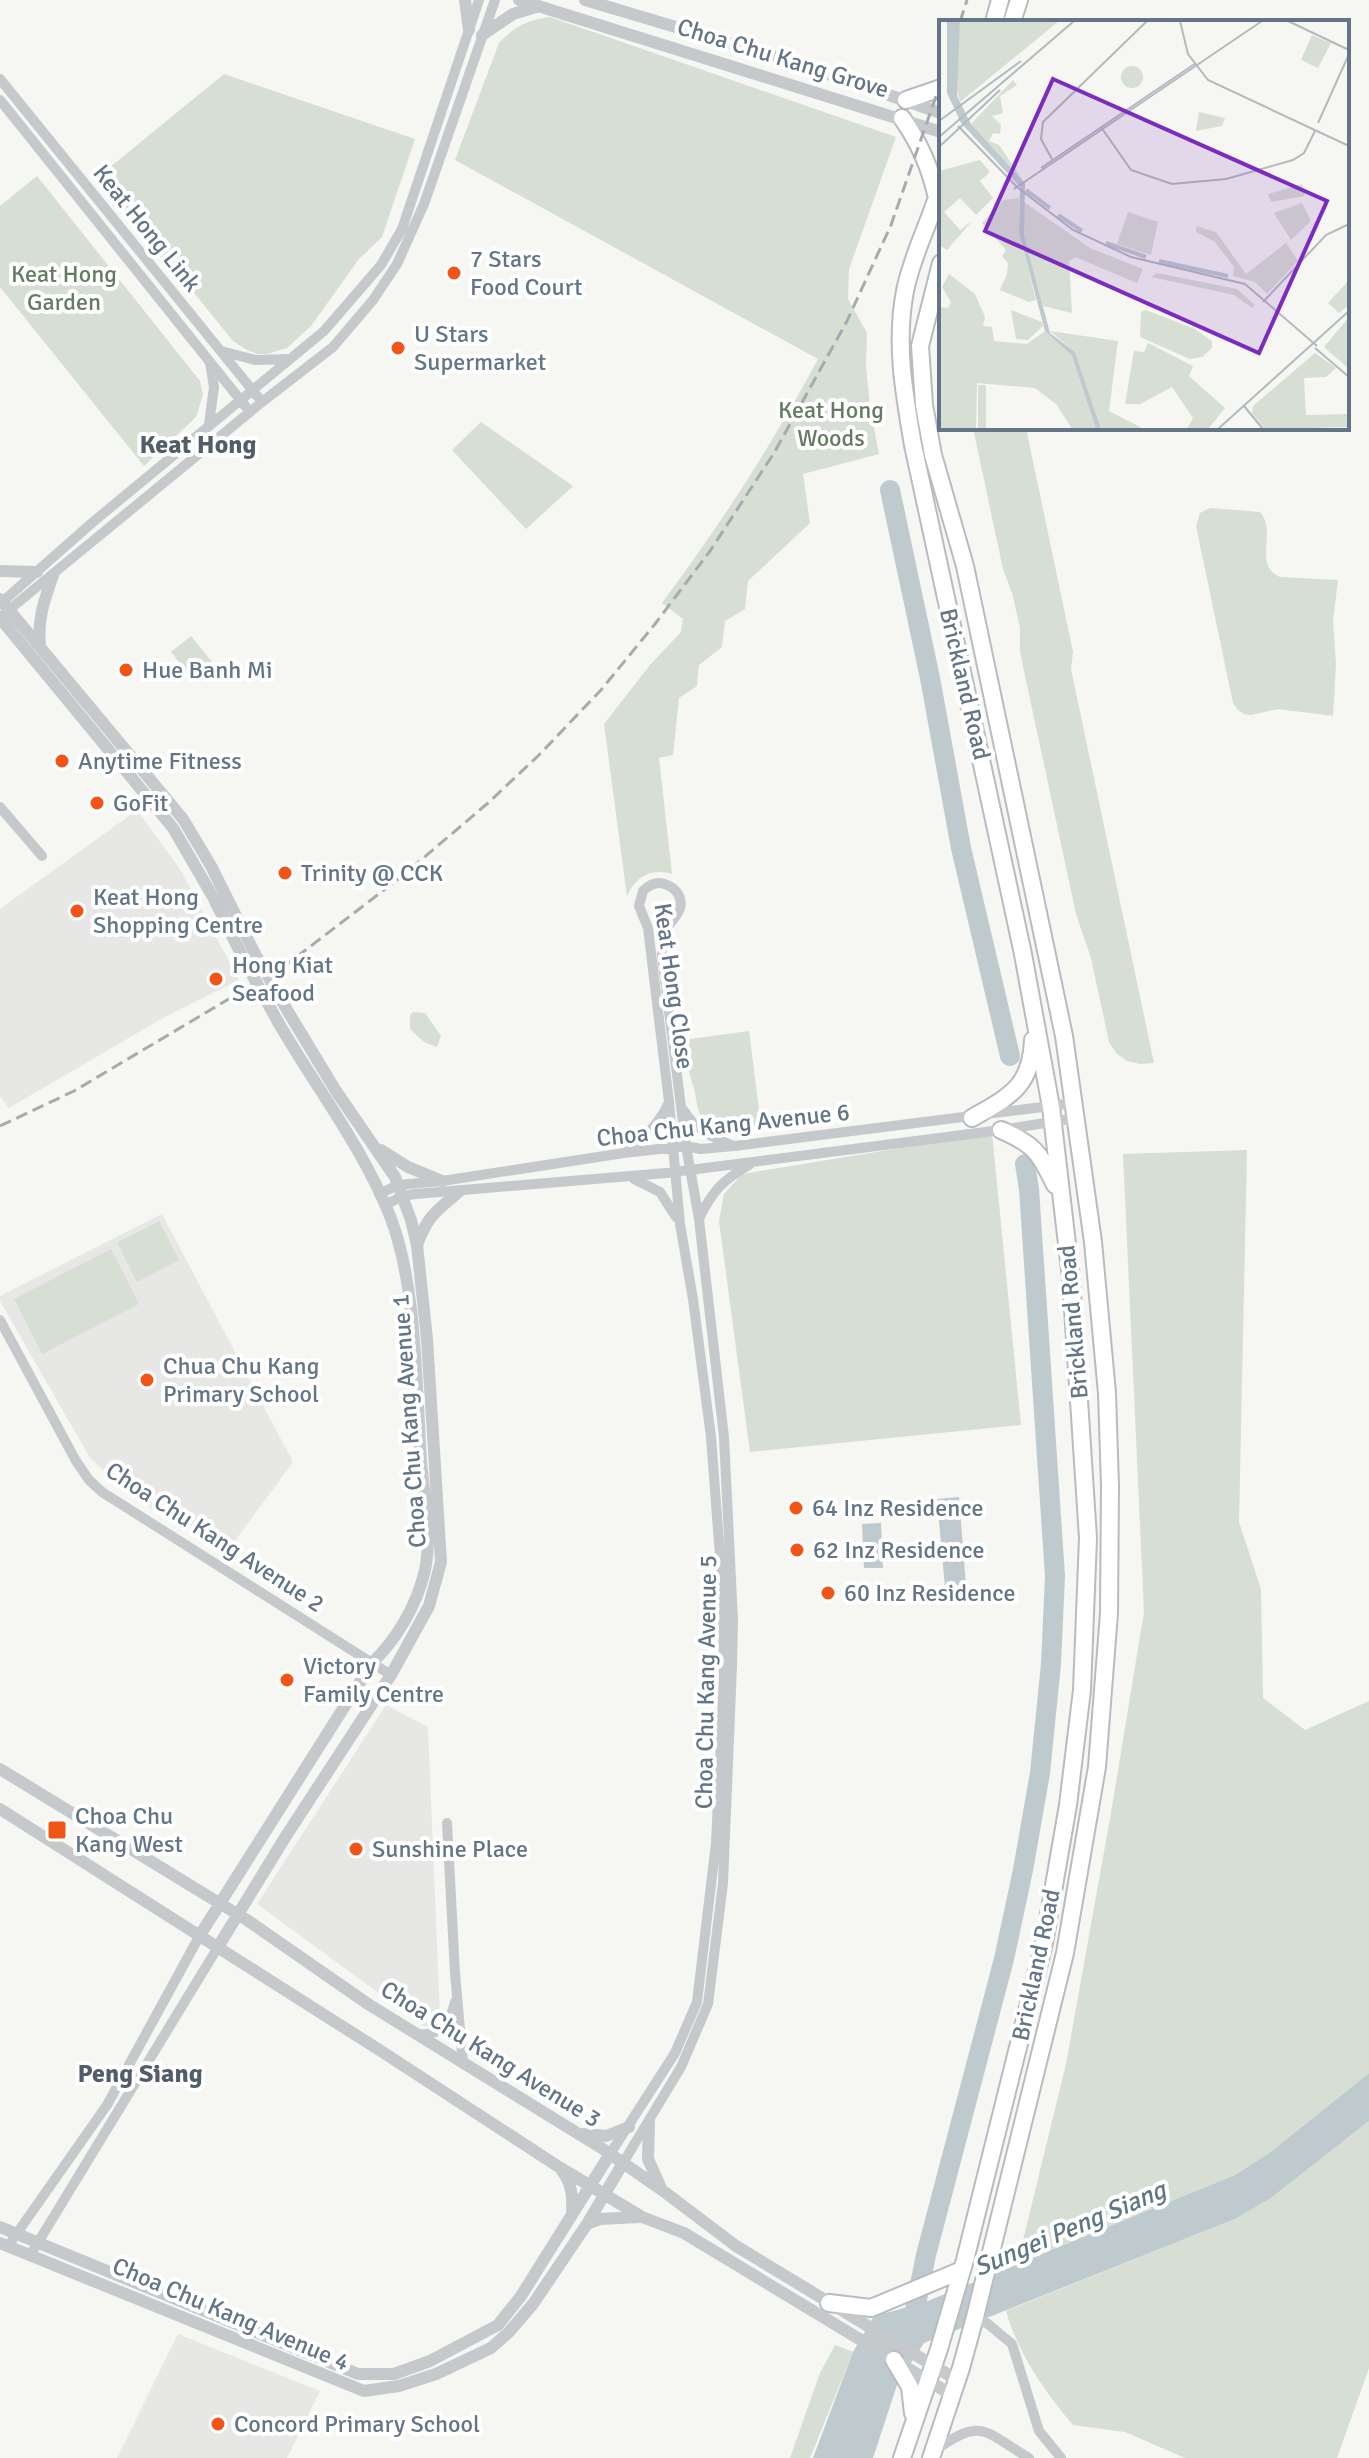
<svg xmlns="http://www.w3.org/2000/svg" width="1369" height="2458" font-family="Signika,sans-serif">
  <style>
    .built { fill: #e7e8e6 }
    .green { fill: #d7ded3 }
    .water { fill: #bfcacf }
    .lines { fill: none; stroke-linecap: round; stroke-linejoin: round }
    .river { stroke: #bfcacf; stroke-width: 20 }
    .primary-casing { stroke: #b8bcc0; stroke-width: 20 }
    .minor { stroke: #c5c9cc; stroke-width: 10 }
    .tertiary { stroke: #c5c9cc; stroke-width: 12 }
    .primary { stroke: #fff; stroke-width: 16 }
    .rail { stroke: #a5abb1; stroke-width: 3; stroke-dasharray: 12 6; stroke-linecap: butt }
    .tertiary-bridge { stroke: #c5c9cc; stroke-width: 12 }
    .poi-dot { fill: #f15417; stroke: #fff; stroke-width: 3 }
    .labels { text-anchor: middle; dominant-baseline: central; stroke-width: 8; stroke-linejoin: round; paint-order: stroke }
    .street-label { font-size: 24px; fill: #637586; stroke: #fff }
    .poi-label { font-size: 24px; fill: #637586; stroke: #fff; text-anchor: start }
    .park-label { font-size: 24px; fill: #667c62; stroke: #fff }
    .neighbourhood-label { font-size: 26px; font-weight: bold; fill: #515e6a; stroke: #fff }
    .water-label { font-size: 26px; font-style: italic; fill: #5e7783; stroke: #fff }
    .inset-river { fill: none; stroke: #bfcacf; stroke-width: 4 }
    .inset-road { fill: none; stroke: #b2bac0; stroke-width: 2 }
    .view { fill: #7b2cbf; fill-opacity: 0.15; stroke: #7b2cbf; stroke-width: 4 }
    .inset-edge { fill: none; stroke: #637586; stroke-width: 4 }
  </style>
  <rect width="100%" height="100%" fill="#f6f6f2"/>
  <path class="built" d="M137,810L180,869L239,980L163,1018L9,1108L0,1096V909Z
    M162,1214L293,1462L226,1553L137,1500L90,1458L0,1301V1296Z
    M386,1705L428,1727L440,2018L425,2027L257,1904Z
    M178,2334L320,2391L287,2458H117Z"/>
  <path class="green" d="M550,17L896,137L849,269L848,299L867,333L866,366L870,407L879,454L803,474L810,523L748,581L745,609L725,621L722,647L699,665L697,686L679,698L673,755L659,758L672,874C651,868 636,876 627,896L604,724L650,665L681,632L683,619L662,603C720,525 772,445 818,359L455,160L499,43C514,27 527,20 550,17Z
    M224,74L415,139L382,237L359,259L311,326L287,348L267,354H257L247,350L233,341L190,288L153,250L98,177Z
    M37,176L200,381L203,395L196,417L144,466L0,287V206Z
    M481,422L573,486L526,529L452,450Z
    M973,428H1026L1073,652L1071,669L1154,1063L1140,1064L1127,1061L1116,1053L1109,1042L1091,958L1076,914L1020,652V627L1012,593L1003,569Z
    M1210,508L1260,512C1278,532 1252,565 1280,577L1338,580L1333,620L1336,664L1333,716L1278,709L1251,715L1244,714L1238,710L1233,703L1196,526L1200,513Z
    M191,636L212,662L192,678L171,652Z
    M413,1012L425,1013L441,1036L437,1047L424,1042L410,1029V1015Z
    M749,1031L761,1125C748,1127 730,1131 717,1129C697,1125 698,1105 694,1089C689,1072 685,1057 683,1040Z
    M992,1133L1021,1425L750,1452L719,1221L724,1194L742,1174Z
    M1247,1150L1239,1522L1261,1589L1263,1698L1305,1730L1369,1701V2073L1268,2154L1235,2175L1017,2265L1066,2064L1111,1813L1144,1612L1123,1154Z
    M159,1221L179,1260L137,1282L117,1243Z
    M111,1249L139,1304L42,1354L14,1299Z
    M1369,2121V2368L1337,2458H1185L1125,2432L1073,2425C1044,2391 1018,2353 1006,2311L1235,2219L1271,2198Z
    M835,2345L853,2352L810,2458H790L820,2373Z"/>
  <path class="water" d="M959,1497L966,1585L945,1587L937,1499Z
    M881,1523L883,1568H864L862,1524Z
    M1369,2073V2121L1271,2198L1235,2219L924,2343L898,2382L873,2458H813L853,2352L874,2316L923,2303L1235,2175L1268,2154Z"/>
  <g class="lines">
    <path class="river" d="M890,490L930,678L961,848L1010,1056
      M912,2324L926,2255L1004,1959L1023,1870L1040,1773L1051,1664L1055,1576L1029,1189L1025,1164"/>
    <defs>
      <path id="primary" d="M994,22L1000,0
        M1012,22L1019,0
        M906,100L941,88
        M902,118C920,144 930,167 937,198
        M972,1118C1010,1096 1031,1087 1033,1040
        M1001,1130C1035,1145 1039,1152 1055,1185
        M829,2303L871,2308L962,2270
        M894,2360L910,2387L913,2413
        M902,2458L939,2349L965,2260L1044,1943L1068,1805L1082,1690L1088,1538L1071,1278L1051,1107L1023,954L913,445C904,393 895,343 905,291C912,255 931,220 941,185
        M931,2458L961,2368L975,2317L1065,1953L1097,1767L1109,1613L1110,1486L1107,1393L1093,1242L1064,1036L965,566L933,455L924,405L920,346L941,263"/>
    </defs>
    <use href="#primary" class="primary-casing"/>
    <path class="minor" d="M0,79L262,402
      M0,100L250,412
      M221,351L255,360L288,359
      M209,424L214,387L210,363
      M0,604L93,522L324,331L381,265L402,229L479,0
      M4,614L262,402L333,347L373,300L397,264L424,204L495,0
      M0,807L42,856
      M684,1111C696,1130 711,1137 731,1145
      M624,1153C643,1138 658,1126 668,1104
      M634,1179L660,1192L676,1217
      M379,1194L398,1185L442,1181L624,1153L686,1146L701,1149L734,1146L1074,1103
      M385,1205L403,1196L415,1194L666,1173L1001,1130L1076,1118
      M699,1219C712,1191 723,1180 749,1165
      M0,1320L76,1461L89,1480L102,1492L391,1675
      M447,1823L455,1973L463,2064
      M419,2034C442,2036 450,2022 455,2002
      M610,2154L675,2053L697,2002L716,1843L724,1676L723,1596L711,1437L693,1299L680,1224L669,1102L648,928L639,906L643,891C647,887 652,883 659,883C665,883 672,887 676,891C689,908 672,918 665,931C661,939 662,947 662,956L686,1146L699,1219L724,1437L733,1620L732,1666L723,1883L708,2004L681,2067L623,2163
      M8,2246L107,2105L200,1935
      M34,2249L218,1947
      M975,2317L988,2324L1012,2344L1039,2431L1061,2458
      M933,2452C982,2416 983,2431 1029,2458"/>
    <path class="tertiary" d="M465,0L469,30
      M519,0L941,132
      M585,0L787,60L941,113
      M482,35L513,14L536,7
      M0,571L37,572
      M0,599L183,819L211,866L254,952
      M0,618L173,828L213,897L243,958
      M40,645C37,619 45,599 53,575
      M381,1150L408,1167L442,1181
      M417,1245C428,1215 436,1211 460,1191
      M0,1769L247,1920L368,2004L603,2149L662,2190L736,2246L957,2380
      M0,1809L381,2051L559,2167L642,2217L684,2233L952,2395
      M200,1935L372,1663C397,1639 417,1605 425,1570C432,1538 424,1494 421,1461C416,1386 417,1285 390,1216C362,1146 315,1086 278,1022
      M218,1947L286,1836L391,1675L429,1606L441,1562L427,1339L417,1245L411,1220L395,1177L336,1091L290,1015
      M649,2122L648,2159L661,2188
      M584,2134L606,2136L629,2127
      M562,2171C572,2183 573,2198 572,2214
      M587,2224L600,2219L639,2217
      M0,2227L358,2374H394L430,2361L498,2325L521,2296L610,2154
      M0,2243L364,2391L399,2386L436,2374L491,2348L509,2332L533,2304L587,2224L623,2163"/>
    <use href="#primary" class="primary"/>
    <path class="rail" d="M960,22L967,0
      M0,1126L74,1091L286,965L401,877L488,803L539,755L601,690L655,624L710,551L774,453L847,321L891,225L941,82"/>
    <path class="tertiary-bridge" d="M254,952L290,1015
      M243,958L278,1022"/>
  </g>
  <g class="poi-dot">
    <circle cx="454" cy="273" r="8"/>
    <circle cx="398" cy="348" r="8"/>
    <circle cx="126" cy="670" r="8"/>
    <circle cx="62" cy="761" r="8"/>
    <circle cx="97" cy="803" r="8"/>
    <circle cx="285" cy="873" r="8"/>
    <circle cx="77" cy="911" r="8"/>
    <circle cx="216" cy="979" r="8"/>
    <circle cx="147" cy="1380" r="8"/>
    <circle cx="796" cy="1508" r="8"/>
    <circle cx="797" cy="1550" r="8"/>
    <circle cx="828" cy="1593" r="8"/>
    <circle cx="287" cy="1680" r="8"/>
    <rect x="47" y="1820" width="20" height="20" rx="4"/>
    <circle cx="356" cy="1849" r="8"/>
    <circle cx="218" cy="2424" r="8"/>
  </g>
  <g class="labels">
    <g class="street-label">
      <text transform="translate(783 58) rotate(17)">Choa Chu Kang Grove</text>
      <text transform="translate(147 228) rotate(51)">Keat Hong Link</text>
      <text transform="translate(965 684) rotate(77)">Brickland Road</text>
      <text transform="translate(674 986) rotate(82)">Keat Hong Close</text>
      <text transform="translate(723 1125) rotate(-6)">Choa Chu Kang Avenue 6</text>
      <text transform="translate(1073 1322) rotate(-95)">Brickland Road</text>
      <text transform="translate(409 1421) rotate(-94)">Choa Chu Kang Avenue 1</text>
      <text transform="translate(215 1537) rotate(33)">Choa Chu Kang Avenue 2</text>
      <text transform="translate(706 1682) rotate(-89)">Choa Chu Kang Avenue 5</text>
      <text transform="translate(1036 1965) rotate(-78)">Brickland Road</text>
      <text transform="translate(491 2054) rotate(32)">Choa Chu Kang Avenue 3</text>
      <text transform="translate(231 2314) rotate(23)">Choa Chu Kang Avenue 4</text>
    </g>
    <g class="poi-label">
      <text x="470" y="259">7 Stars<tspan x="470" dy="28">Food Court</tspan></text>
      <text x="414" y="334">U Stars<tspan x="414" dy="28">Supermarket</tspan></text>
      <text x="142" y="670">Hue Banh Mi</text>
      <text x="78" y="761">Anytime Fitness</text>
      <text x="113" y="803">GoFit</text>
      <text x="301" y="873">Trinity @ CCK</text>
      <text x="93" y="897">Keat Hong<tspan x="93" dy="28">Shopping Centre</tspan></text>
      <text x="232" y="965">Hong Kiat<tspan x="232" dy="28">Seafood</tspan></text>
      <text x="163" y="1366">Chua Chu Kang<tspan x="163" dy="28">Primary School</tspan></text>
      <text x="812" y="1508">64 Inz Residence</text>
      <text x="813" y="1550">62 Inz Residence</text>
      <text x="844" y="1593">60 Inz Residence</text>
      <text x="303" y="1666">Victory<tspan x="303" dy="28">Family Centre</tspan></text>
      <text x="75" y="1816">Choa Chu<tspan x="75" dy="28">Kang West</tspan></text>
      <text x="372" y="1849">Sunshine Place</text>
      <text x="234" y="2424">Concord Primary School</text>
    </g>
    <g class="park-label">
      <text x="64" y="274">Keat Hong<tspan x="64" dy="28">Garden</tspan></text>
      <text x="831" y="410">Keat Hong<tspan x="831" dy="28">Woods</tspan></text>
    </g>
    <g class="neighbourhood-label">
      <text x="198" y="445">Keat Hong</text>
      <text x="140" y="2074">Peng Siang</text>
    </g>
    <g class="water-label">
      <text transform="translate(1070 2229) rotate(-23)">Sungei Peng Siang</text>
    </g>
  </g>
  <g transform="translate(939 20)">
    <rect width="410" height="410" fill="#f6f6f2"/>
    <path d="M21,1H120L21,82L17,66ZM373,15L392,23L379,48L362,40ZM182 57a11 11 0 1 1 22 0a11 11 0 1 1-22 0ZM74,60L78,65L61,76L64,93L53,96L62,105L61,114L54,113L50,121L60,125L83,159L32,104ZM260,92L286,98L283,106L257,111ZM41,140L51,152L41,161L54,178L37,195L21,178L5,192L21,210L33,201L8,230L0,225V151ZM363,164L366,176L332,182L329,174ZM80,178V213L97,280L90,282L61,270L68,254L69,243L63,236L67,230L43,203L64,180ZM85,182L151,228L204,249L198,263L136,237L130,241L133,293L104,286L85,215ZM363,183L372,201L352,220L335,193ZM189,192L219,202L212,235L178,224ZM257,206L277,212L307,254L347,223L359,241L328,274L316,262L294,256L295,247L276,222L257,212ZM218,253L298,269L316,285L313,288L295,275L212,257ZM10,254L36,274L46,297L44,306L53,307L55,321L88,324L106,311L133,336L157,409H133L118,385L96,368L38,363L37,409H0V287L9,288L12,282L3,267ZM410,260V285L400,293L389,283ZM72,290L103,302L104,306L89,320L77,319ZM207,290L256,309L273,321V328L263,337L251,339L201,317L202,292ZM410,297V349L385,327ZM111,311L179,321L170,391L205,409H162L136,332ZM209,323L254,346L250,356L286,388L269,409H248L254,398L233,367L201,384H186L195,331L205,332ZM376,333L397,348L387,357L365,358L367,395L410,394V407L326,409L313,393L314,386ZM39,365H47V409H39Z" fill="#d7ded3"/>
    <path d="M8,1H21L18,76L32,104L86,163L85,215L111,313L136,332L162,409H157L133,336L106,311L80,213L81,167L22,103L8,73Z" fill="#bfcacf"/>
    <path class="inset-river" d="M87,170L111,188M119,195L143,211M167,223L207,237M220,241L289,256"/>
    <path class="inset-road" d="M241,1L249,34L269,60L410,126M349,1L410,30M0,101L82,41M379,103L410,34M19,106L78,167L134,210L192,237L306,264L378,326M162,107L192,150L233,164L287,159L354,140L365,133L376,111M0,117L135,1M0,127L61,70M114,141L102,119L104,102L208,1M102,148L257,43M75,169L323,1M324,282L387,215L410,204M376,328L410,357M305,386L324,409M279,409L410,291"/>
    <path class="view" d="M114,59L388,181L320,333L46,211Z"/>
    <rect width="410" height="410" class="inset-edge"/>
  </g>
</svg>
